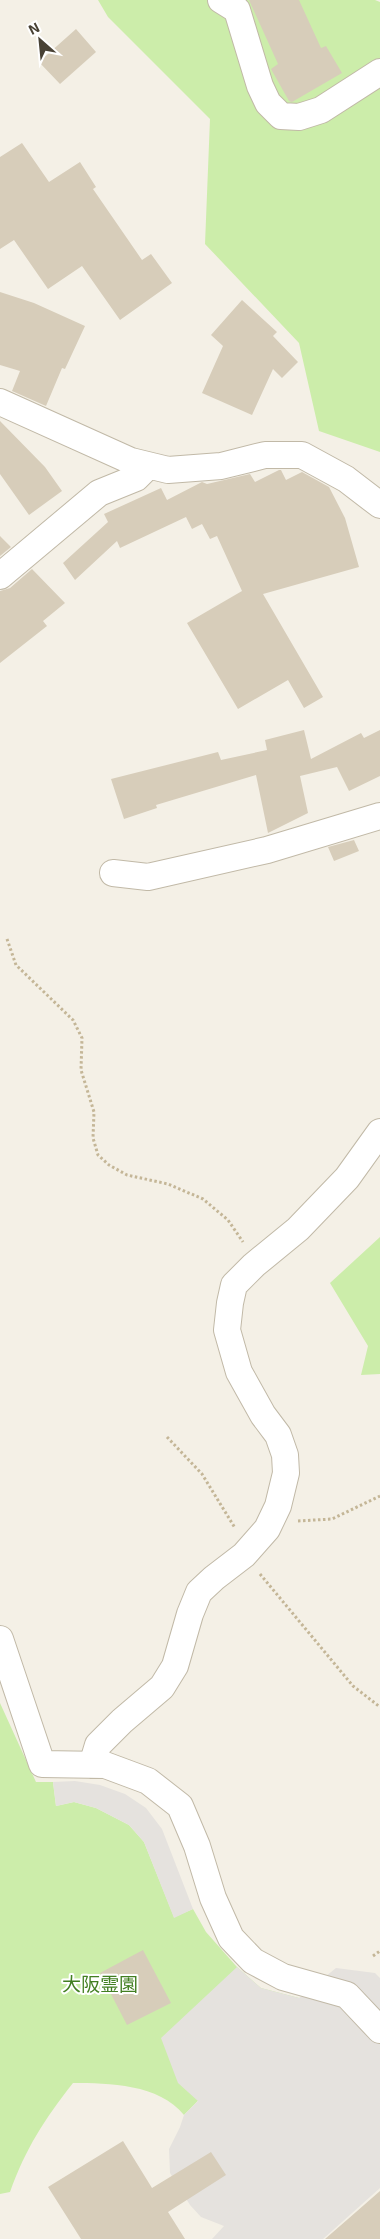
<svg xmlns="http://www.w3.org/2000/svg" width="380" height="2239" font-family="'Exo 2','Noto Sans JP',sans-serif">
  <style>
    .green { fill: #ccedaa }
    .parking { fill: #e5e2de }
    .building { fill: #d7cdba }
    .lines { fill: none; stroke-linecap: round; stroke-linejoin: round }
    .minor-casing { stroke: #c1b9a7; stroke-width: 28 }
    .path { stroke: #c4b697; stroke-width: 3; stroke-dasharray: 2.5 2.5; stroke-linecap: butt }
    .minor { stroke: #fff; stroke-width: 26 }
    .labels { text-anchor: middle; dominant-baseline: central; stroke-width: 4; stroke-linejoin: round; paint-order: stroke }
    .park-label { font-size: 19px; fill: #427f22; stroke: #fff }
  </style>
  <rect width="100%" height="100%" fill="#f4f0e6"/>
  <path class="green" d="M98,0H375L380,2V452L319,431L299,343L205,244L210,119L108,17Z
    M380,1237V1374L361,1375L368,1346L330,1283Z
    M0,1703L36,1782H53L56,1806L74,1802L96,1808L129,1825L144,1842L174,1917L193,1909L206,1932L237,1967L261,1988L299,1998L184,2115C159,2084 109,2083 73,2083C44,2120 26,2148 10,2192L0,2194Z"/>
  <path class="parking" d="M75,1781L100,1785L125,1794L146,1808L162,1829L193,1909L174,1918L144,1842L129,1825L96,1808L74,1802L56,1806L53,1782Z
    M237,1967L261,1988L299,1998L336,1968L375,1973L380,1978V2188L323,2239H212L224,2226L201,2217L190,2205L170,2173L169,2149L180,2127L184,2115L198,2101L178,2083L161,2038Z"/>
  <path class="building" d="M249,0H299L321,48L326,46L342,73L292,102L289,101L271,69L278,64Z
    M76,29L96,52L60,84L39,62Z
    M22,143L49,182L80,162L96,187L93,189L142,260L151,254L172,283L120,320L82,266L48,289L14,240L0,249V157Z
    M0,292L34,303L85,326L65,369L62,368L46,406L12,391L20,371L0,365Z
    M242,300L277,332L273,336L298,362L282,378L273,369L252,415L202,393L223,346L211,335Z
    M0,421L45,467L62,491L29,515L0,474Z
    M279,470H281L286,480L302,472L329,487L345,518L359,567L263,594L323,697L304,708L288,680L238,709L187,623L242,591L217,536L210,539L202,524L192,529L186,517L120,548L117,541L75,580L63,563L108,522L104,514L161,488L167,500L202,482L207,484L250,474L255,482Z
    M0,536L11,547L0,556Z
    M32,569L65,603L43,621L47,626L0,663V591L10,588Z
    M304,730L311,759L361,733L364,738L380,730V776L349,791L337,767L300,776L308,813L268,833L256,775L156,805L157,808L124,819L111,779L218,752L221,760L267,750L265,740Z
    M354,840L359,851L334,861L328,847Z
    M143,1950L171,2003L127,2025L100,1973Z
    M123,2141L152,2188L211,2152L226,2175L168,2212L185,2239H81L48,2187Z
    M380,2191V2239H325L348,2219Z"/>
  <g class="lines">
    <defs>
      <path id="minor" d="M221,0L237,10L260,86L268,103L281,116L299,117L321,110L380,72
        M0,402L131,461L168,470L221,466L265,455H302L346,479L380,505
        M0,576L99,493L136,478L148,466
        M113,873L148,877L267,850L380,816
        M0,1639L42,1764L105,1765L148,1781L180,1806L197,1846L213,1898L231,1938L253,1961L283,1977L347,1995L380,2030
        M92,1765L98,1745L122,1721L162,1687L175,1666L190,1614L199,1592L214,1578L244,1555L267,1529L278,1506L286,1473L285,1455L278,1435L263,1415L239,1372L227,1330L230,1303L234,1285L254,1265L298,1229L347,1178L380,1132"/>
    </defs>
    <use href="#minor" class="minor-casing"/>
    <path class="path" d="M7,939L16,965L73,1020L82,1038L81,1070L94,1112L93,1138L98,1155L109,1165L127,1175L168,1184L203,1199L228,1220L243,1242
      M167,1437L202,1474L235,1528
      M298,1521L332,1519L380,1496
      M260,1574L353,1686L380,1707
      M373,1956L380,1951"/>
    <use href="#minor" class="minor"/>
  </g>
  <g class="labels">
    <g class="park-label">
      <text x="100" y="1983">大阪霊園</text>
    </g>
  </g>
  <g transform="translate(40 40) rotate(333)" stroke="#ffffff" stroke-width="4" paint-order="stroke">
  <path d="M0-4L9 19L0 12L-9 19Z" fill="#484134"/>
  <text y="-8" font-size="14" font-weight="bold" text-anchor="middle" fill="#484134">N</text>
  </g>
</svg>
